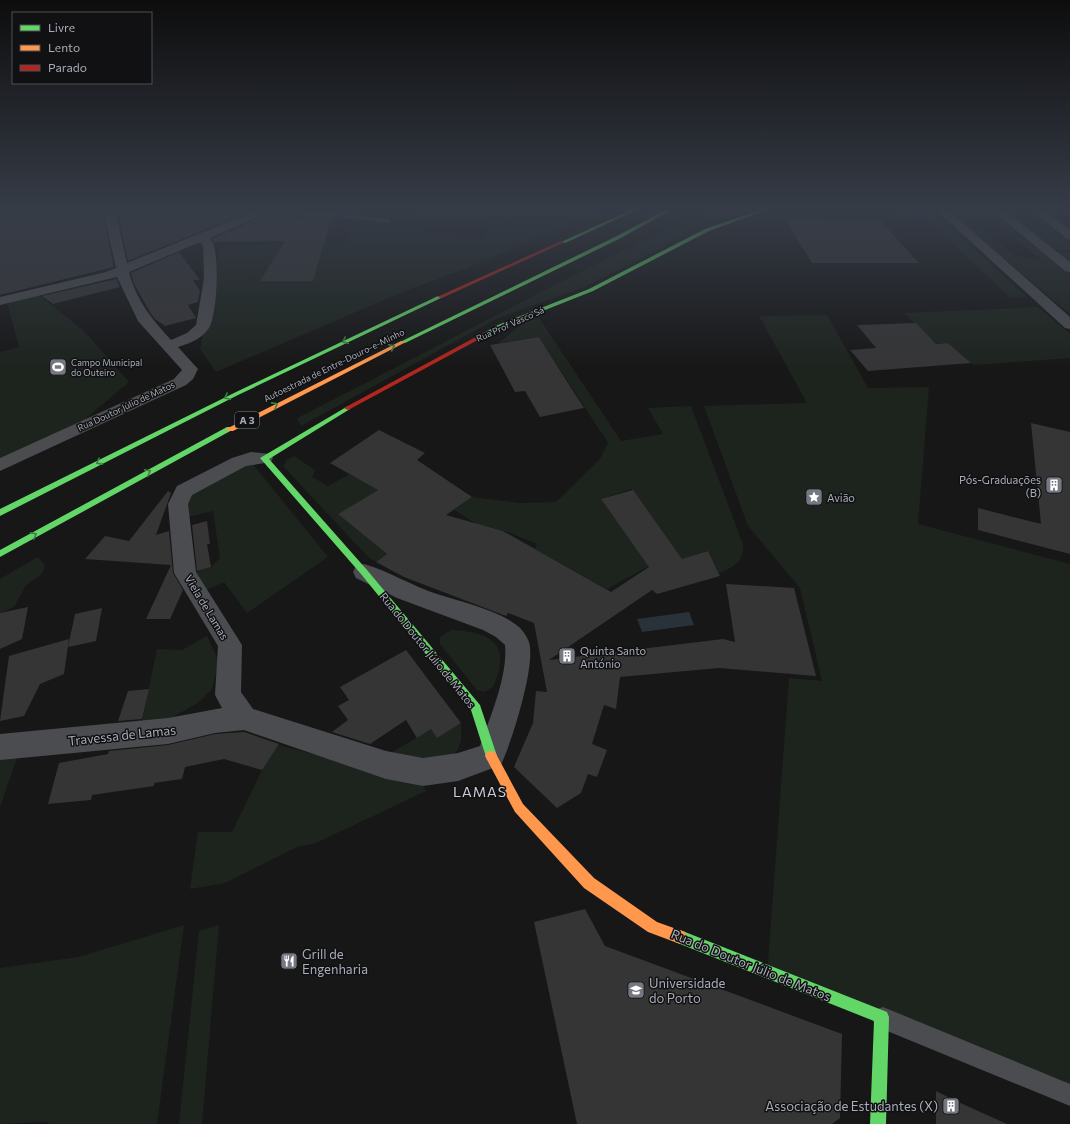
<svg xmlns="http://www.w3.org/2000/svg" width="1070" height="1124" font-family="Commissioner,sans-serif">
  <style>
    .green { fill: #1d241e; fill-rule: evenodd }
    .water { fill: #2a3239 }
    .lines { fill: none; stroke-linecap: round; stroke-linejoin: round }
    .stream { fill: #2a3239; fill-rule: evenodd }
    .building { fill: #353536 }
    .lane { fill: #4b4c50; fill-rule: evenodd }
    .street { fill: #4b4c50; fill-rule: evenodd }
    .fast { fill: #63d668; fill-rule: evenodd }
    .slow { fill: #ff974d; fill-rule: evenodd }
    .jam { fill: #b3261e; fill-rule: evenodd }
    .oneway { stroke: #3e7d42 }
    .labels { text-anchor: middle; dominant-baseline: central; stroke-width: 3; stroke-linejoin: round; paint-order: stroke }
    .far-street-label { font-size: 9px; fill: #a8adb8; stroke: #111113 }
    .far-poi-label { font-size: 9px; fill: #a8adb8; stroke: #111113; text-anchor: start }
    .shield { fill: #111113; stroke: #7b7e86; stroke-width: 1 }
    .shield-label { font-size: 10px; font-weight: bold; fill: #a8adb8 }
    .poi-label { font-size: 11px; fill: #a8adb8; stroke: #111113; text-anchor: start }
    .street-label { font-size: 11px; fill: #a8adb8; stroke: #111113 }
    .near-street-label { font-size: 13px; fill: #a8adb8; stroke: #111113 }
    .near-poi-label { font-size: 13px; fill: #a8adb8; stroke: #111113; text-anchor: start }
    .near-neighbourhood-label { font-size: 14px; letter-spacing: 1px; fill: #c9ccd4; stroke: #111113 }
  </style>
  <rect width="100%" height="100%" fill="#171717"/>
  <path class="green" d="M396,210H604L472,266L398,294L216,372L200,349L220,246L345,241L355,221L481,240L497,226Z
    M709,210H751L696,228L636,261L584,287L498,318L301,426L297,418C434,349 569,274 709,210Z
    M888,210H928L935,214L1027,297L1010,298L935,226Z
    M964,213L1001,214L1049,252H1070V314L961,222L958,216ZM974,217H990L1040,259C1031,259 1022,256 1015,256L970,219H975Z
    M1003,214H1037L1049,222L1041,221L1060,236L1070,238V250H1050Z
    M39,295L84,331L129,382L84,420L0,458V352L19,347L7,302Z
    M1038,307L1070,334V358L973,365L948,343L936,344L904,313Z
    M827,315L868,388L929,387L918,524L1070,564V1092L767,976L789,678L822,681L800,588L748,526L704,406L807,403L759,316Z
    M539,318L621,441L663,434L648,408L691,406L743,544C744,562 734,567 719,573L708,551L682,559L631,489L601,499L649,566L607,589L537,550L535,548L537,544L508,532L477,524L454,510L472,497L520,503L556,502L600,459L608,443L539,337L498,343L525,322Z
    M294,456L315,470L312,477L328,486L350,474L356,478L387,456L404,474L338,514L387,554L376,562L369,558L283,466L287,460Z
    M252,463L328,557L247,613L224,582L204,591L193,573L211,567L220,558L213,511L184,518V499L192,491Z
    M38,557L45,565L42,574L26,585L14,607L0,613V579Z
    M451,630C492,632 512,644 493,687L484,692L477,690L440,644V637Z
    M207,636L219,662L212,689L198,703L169,719L142,721L157,649L182,650Z
    M461,723C462,746 461,751 440,764L391,753L431,729L437,738Z
    M278,745L421,782L426,791L316,843L297,847L225,883L190,889L198,832H232L262,770Z
    M0,755H18L0,807Z
    M184,925L157,1124H50L46,1122L0,1124V968L79,957Z
    M219,925L202,1124H179L199,931Z"/>
  <path class="water" d="M689,612L694,625L642,632L637,619Z"/>
  <g class="lines">
    <path class="stream" d="M903,210H909L935,220L932,221Z"/>
  </g>
  <path class="building" d="M26,210H102L114,267L0,295V214Z
    M117,210H254L128,261Z
    M274,211L300,218L331,219L313,281H260L285,241L214,242L212,239Z
    M784,218L879,219L919,263H812Z
    M179,252L200,280H193L200,291L198,302L188,305L196,318L165,326L155,319L151,314L134,284L131,273Z
    M116,279L120,287L53,304L42,296Z
    M916,323L936,344L948,343L971,363L868,371L850,350L876,348L857,325Z
    M539,337L568,383L584,408L540,417L525,391L515,392L490,345Z
    M1031,423L1070,432V554L978,530V508L1041,524Z
    M379,430L425,453L417,460L472,497L446,515L503,531L611,592L649,567L601,499L633,490L682,559L708,551L720,576L657,594L652,590L549,660L723,639L735,642L726,584L794,588L816,676L719,668L620,677L616,709L604,705L592,744L607,750L597,777L588,774L581,793L557,808L514,767L533,723L536,691L547,692L534,623L508,613L506,616L404,577L376,562L387,554L338,514L378,490L330,463Z
    M168,491L171,493L156,535L169,531L173,573L183,590L170,619H146L171,565L85,559L105,536L129,541Z
    M207,521L210,544H207L211,567L197,571L192,525Z
    M28,607L22,639L0,649V613Z
    M102,608L96,641L68,647L75,614Z
    M69,639L64,674L40,684L24,716L0,721L9,656Z
    M406,650L461,723L437,738L431,729L417,738L406,720L370,744L332,732L348,720L338,706L349,700L340,687Z
    M149,689L142,719L118,721L128,691Z
    M244,732L279,744L262,770L224,759L185,767L182,779L154,783V786L92,795L91,800L48,804L59,763L108,754L109,751L168,745L215,734Z
    M585,909L605,946L842,1034L840,1118L832,1124H577L534,922Z
    M936,1091L956,1101L1007,1124H936Z"/>
  <g class="lines">
    <path class="lane" d="M275,210L349,214L388,219L391,221L388,223L349,218L300,216Z
      M883,1007L1070,1084V1106L875,1026L872,1018L875,1010Z"/>
    <path class="street" d="M103,210H115L127,263L258,210H273L210,238C221,248 217,316 209,328C202,339 190,343 178,347L198,369L193,379L186,385L0,471V458L174,379L182,370L138,321L117,277L0,305V297L106,272L116,268ZM200,242L203,245L204,278L196,325L187,333L171,340C152,319 136,300 129,272Z
      M934,210H947L954,215L1070,317V329L1065,328L946,219Z
      M992,210H1004L1070,262V272L1065,271Z
      M1031,210H1043L1070,229V239L1066,238Z
      M251,452L271,454L273,458L271,462L246,466L192,495L188,504L196,572L242,645L241,692L253,709L386,751L423,758L458,753L480,746C490,717 508,676 505,645L496,637L483,630L397,598L356,578L353,572L356,566L364,564C389,571 412,586 437,594C461,602 499,610 519,627C524,632 530,640 530,648C533,673 512,741 501,765L458,781L423,786L386,779L244,730L215,733L168,744L0,760V734L168,718L222,708L215,695L218,646L174,573L168,504L177,486L232,458Z"/>
    <path class="fast" d="M631,210H637L565,243L561,242Z
      M665,210H671L621,238L405,343L400,342L617,236Z
      M760,210H767L709,231L593,291L502,327L487,335L482,334L498,325L589,289L705,229Z
      M438,296L443,297L238,395L0,516V509L234,393Z
      M348,406L350,407V409L269,459L367,570L480,705L497,756L495,760L491,761L487,760L471,710L361,574L260,458Z
      M227,427H233L234,429L0,557V550Z
      M680,930L887,1012L889,1017L886,1124H870L874,1021L675,942L673,937L675,932Z"/>
    <path class="slow" d="M401,341L406,342L233,431H227L226,429Z
      M491,751L495,752L523,804L594,878L657,922L685,932L687,937L685,942L680,944L648,932L584,888L515,812L485,756L487,752Z"/>
    <path class="jam" d="M561,241L565,242L442,298L437,297Z
      M485,332L488,334L487,335L350,409L348,410L344,408Z"/>
  </g>
  <defs><path id="oneway-chevron" d="M-2-3.5L2.5 0L-2 3.5" fill="none" stroke-width="1.6" stroke-linecap="round" stroke-linejoin="round"/></defs>
  <g class="oneway">
    <use href="#oneway-chevron" transform="translate(345 341) rotate(155)"/>
    <use href="#oneway-chevron" transform="translate(392 347) rotate(-26)"/>
    <use href="#oneway-chevron" transform="translate(227 397) rotate(155)"/>
    <use href="#oneway-chevron" transform="translate(275 405) rotate(-28)"/>
    <use href="#oneway-chevron" transform="translate(99 462) rotate(152)"/>
    <use href="#oneway-chevron" transform="translate(148 472) rotate(-29)"/>
    <use href="#oneway-chevron" transform="translate(34 535) rotate(-29)"/>
  </g>
  <linearGradient id="sky" x2="0" y2="1"><stop stop-color="#0d0d0d"/><stop offset="0.57" stop-color="#363c47"/><stop offset="1" stop-color="#363c47" stop-opacity="0"/></linearGradient>
  <rect width="1070" height="368" fill="url(#sky)"/>
  <defs>
    <symbol id="stadium-square" viewBox="-11 -11 22 22"><rect x="-9" y="-9" width="18" height="18" rx="4" fill="#757880" stroke="#111113"/><path d="M0-5a6.5 5 0 1 0 0 10a6.5 5 0 1 0 0-10ZM-3.5-1.8h7v3.6h-7Z" fill="#fff"/></symbol>
    <symbol id="building-square" viewBox="-11 -11 22 22"><rect x="-9" y="-9" width="18" height="18" rx="4" fill="#757880" stroke="#111113"/><path d="M-4-6H4V6H1V3H-1V6H-4ZM-2.5-4.3h1.7v1.8h-1.7ZM.8-4.3h1.7v1.8H.8ZM-2.5-1h1.7V.8h-1.7ZM.8-1h1.7V.8H.8Z" fill="#fff"/></symbol>
    <symbol id="sight-square" viewBox="-11 -11 22 22"><rect x="-9" y="-9" width="18" height="18" rx="4" fill="#757880" stroke="#111113"/><path d="M0-6L1.8-2.2L6-1.7L2.9 1.2L3.7 5.4L0 3.3L-3.7 5.4L-2.9 1.2L-6-1.7L-1.8-2.2Z" fill="#fff"/></symbol>
    <symbol id="restaurant-square" viewBox="-11 -11 22 22"><rect x="-9" y="-9" width="18" height="18" rx="4" fill="#757880" stroke="#111113"/><path d="M-5-6h1v4h1v-4h1v4h1v-4h1v5L-1.5 .5V6h-2V.5L-5-1ZM5-6V6H3V1.5H1.5Q1.5-4 5-6Z" fill="#fff"/></symbol>
    <symbol id="university-square" viewBox="-11 -11 22 22"><rect x="-9" y="-9" width="18" height="18" rx="4" fill="#757880" stroke="#111113"/><path d="M0-5L7-2L0 1L-7-2ZM-4 1L0 2.5L4 1V4Q0 6-4 4Z" fill="#fff"/></symbol>
  </defs>
  <g fill-rule="evenodd">
    <use href="#stadium-square" x="48" y="357" width="20" height="20"/>
    <use href="#building-square" x="1044" y="475" width="20" height="20"/>
    <use href="#sight-square" x="804" y="487" width="20" height="20"/>
    <use href="#building-square" x="557" y="646" width="20" height="20"/>
    <use href="#restaurant-square" x="279" y="951" width="20" height="20"/>
    <use href="#university-square" x="626" y="980" width="20" height="20"/>
    <use href="#building-square" x="941" y="1096" width="20" height="20"/>
  </g>
  <g class="labels">
    <g class="far-street-label">
      <text transform="translate(510 324) rotate(-24)">Rua Prof Vasco Sá</text>
      <text transform="translate(334 365) rotate(-26)">Autoestrada de Entre-Douro-e-Minho</text>
      <text transform="translate(126 406) rotate(-25)">Rua Doutor Júlio de Matos</text>
    </g>
    <g class="far-poi-label">
      <text x="71" y="362">Campo Municipal<tspan x="71" dy="10">do Outeiro</tspan></text>
    </g>
    <rect class="shield" x="235" y="412" width="24" height="16" rx="3"/>
    <g class="shield-label">
      <text x="247" y="420">A 3</text>
    </g>
    <g class="poi-label">
      <text x="1041" y="479" text-anchor="end">Pós-Graduações<tspan x="1041" dy="13">(B)</tspan></text>
      <text x="827" y="497">Avião</text>
      <text x="580" y="650">Quinta Santo<tspan x="580" dy="13">António</tspan></text>
    </g>
    <g class="street-label">
      <text transform="translate(207 607) rotate(59)">Viela de Lamas</text>
      <text transform="translate(428 650) rotate(51)">Rua do Doutor Júlio de Matos</text>
    </g>
    <g class="near-street-label">
      <text transform="translate(122 735) rotate(-6)">Travessa de Lamas</text>
      <text transform="translate(751 965) rotate(22)">Rua do Doutor Júlio de Matos</text>
    </g>
    <g class="near-poi-label">
      <text x="302" y="954">Grill de<tspan x="302" dy="15">Engenharia</tspan></text>
      <text x="649" y="983">Universidade<tspan x="649" dy="15">do Porto</tspan></text>
      <text x="938" y="1106" text-anchor="end">Associação de Estudantes (X)</text>
    </g>
    <g class="near-neighbourhood-label">
      <text x="480" y="791">LAMAS</text>
    </g>
  </g>
  <rect x="12" y="12" width="140" height="72" fill="#111113" stroke="#4d4f55"/>
  <rect x="20" y="25" width="20" height="6" fill="#63d668" stroke="#4d4f55"/>
  <text x="48" y="32" font-size="12" fill="#a8adb8">Livre</text>
  <rect x="20" y="45" width="20" height="6" fill="#ff974d" stroke="#4d4f55"/>
  <text x="48" y="52" font-size="12" fill="#a8adb8">Lento</text>
  <rect x="20" y="65" width="20" height="6" fill="#b3261e" stroke="#4d4f55"/>
  <text x="48" y="72" font-size="12" fill="#a8adb8">Parado</text>
</svg>
